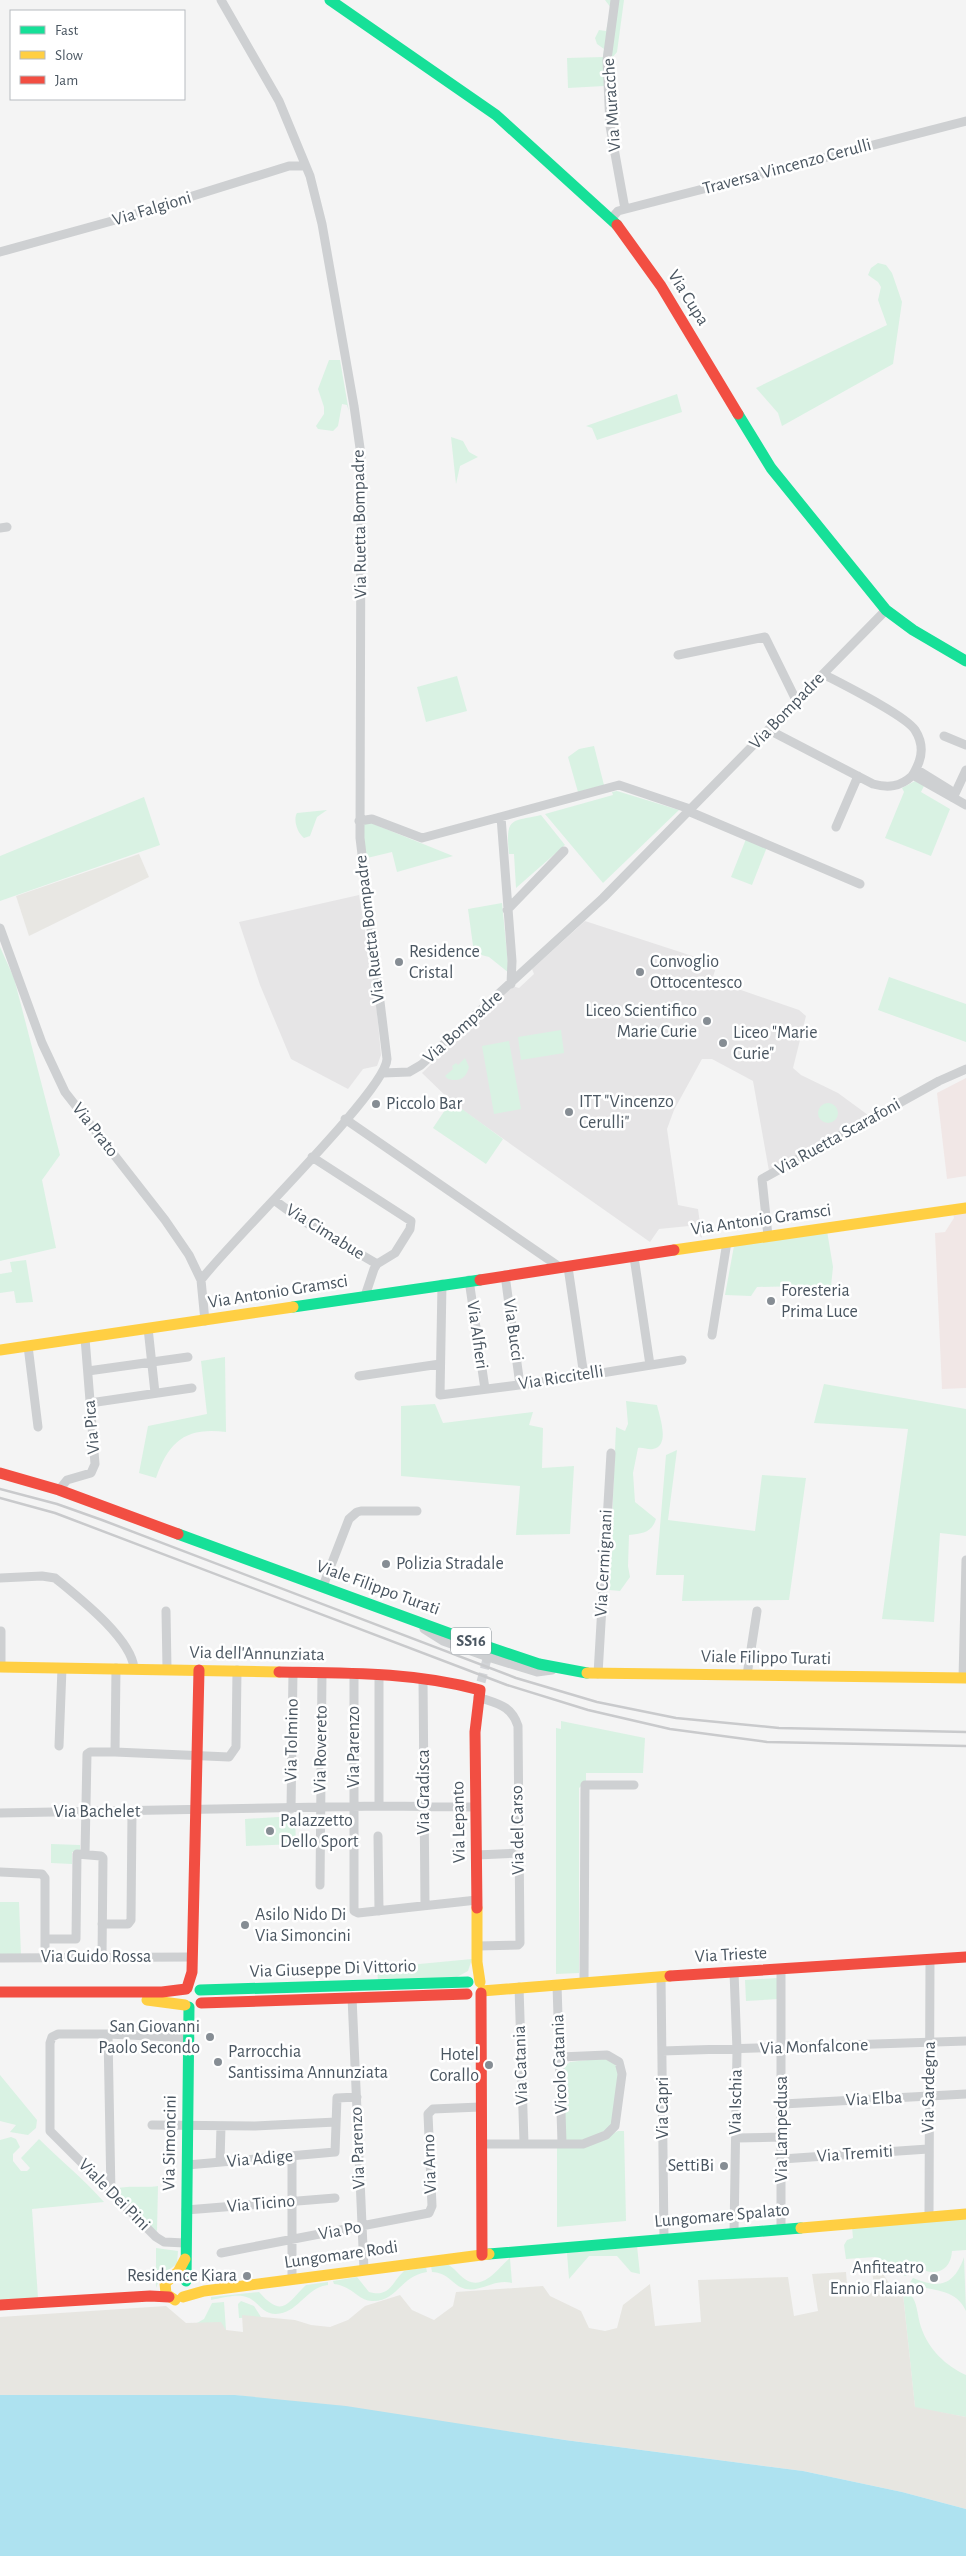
<svg xmlns="http://www.w3.org/2000/svg" width="966" height="2556" font-family="'Alegreya Sans',sans-serif">
  <style>
    .commercial { fill: #e8e7e3 }
    .education { fill: #e6e5e6 }
    .medical { fill: #f1e7e6 }
    .green { fill: #d9f2e3 }
    .sand { fill: #e7e6e1 }
    .water { fill: #aee2f0 }
    .lines { fill: none; stroke-linecap: round; stroke-linejoin: round }
    .street-tunnel { stroke: #d2d4d7; stroke-width: 9; stroke-dasharray: 9 4.5; stroke-linecap: butt }
    .street { stroke: #ced0d2; stroke-width: 9 }
    .fast { stroke: #16e098; stroke-width: 11 }
    .slow { stroke: #ffcf43; stroke-width: 11 }
    .jam { stroke: #f24e42; stroke-width: 11 }
    .rail { stroke: #c9cacc; stroke-width: 2.5 }
    .poi-dot { fill: #868d94; stroke: #fff; stroke-width: 2 }
    .labels { text-anchor: middle; dominant-baseline: central; stroke-width: 5; stroke-linejoin: round; paint-order: stroke }
    .shield { fill: #fff; stroke: #808990; stroke-width: 1 }
    .shield-label { font-size: 16px; font-weight: bold; fill: #4a5661 }
    .street-label { font-size: 18px; fill: #4a5661; stroke: #fff }
    .poi-label { font-size: 18px; fill: #4a5661; stroke: #fff; text-anchor: start }
  </style>
  <rect width="100%" height="100%" fill="#f4f4f4"/>
  <path class="commercial" d="M139,854L149,877L29,936L16,896Z"/>
  <path class="education" d="M359,895L375,991L381,1055L377,1066L363,1069L348,1089L291,1059L260,985L239,922Z
    M585,921L717,964L712,980L799,1010L806,1016L793,1068L801,1075L838,1093L868,1115L769,1171L753,1081L712,1059H702L674,1110L667,1129L678,1205L698,1209L702,1238L689,1226L659,1229L650,1242L468,1114L451,1101L422,1073L512,986L519,988L534,974L532,969Z"/>
  <path class="medical" d="M966,1078V1176L947,1179L937,1093Z
    M966,1212V1388L942,1389L935,1233L945,1232L954,1218L953,1213Z"/>
  <path class="green" d="M605,0H624L617,52L612,58H603L604,86L568,88L567,58L603,57L604,49L597,44L595,38L599,30L606,31L611,8Z
    M878,263L886,265L892,273L902,302L893,364L782,426L778,413L756,388L887,325L878,300L881,287L878,282L868,275L871,268Z
    M329,360H340L349,412L347,405L342,404L338,426L333,431L318,429L316,426L324,414V407L318,389Z
    M677,394L682,412L597,440L592,428L586,426Z
    M451,437L463,441L469,452L478,457L460,466L456,484Z
    M457,676L467,711L426,722L417,687Z
    M594,746L604,785L578,792L568,757L579,749Z
    M915,781L924,786L921,792L950,809L931,856L885,838L904,792L902,788Z
    M617,791L679,810L603,883L545,814L613,795L612,792Z
    M144,797L160,845L0,901V856Z
    M327,810L317,817L310,836L304,838C297,833 293,819 297,813Z
    M364,815L371,823L453,856L397,872L392,852L363,859Z
    M541,815L565,845L516,888L514,854H509C505,816 512,822 541,815Z
    M746,839L767,847L752,885L731,877Z
    M502,903L509,973L489,957L474,953L468,909Z
    M0,947L14,978L60,1155L42,1180L56,1248L0,1261Z
    M889,977L966,1004V1042L878,1010Z
    M561,1030L564,1053L521,1060L518,1037Z
    M509,1041L521,1109L494,1114L482,1046Z
    M465,1058L469,1067C466,1078 460,1082 448,1079L445,1076L453,1069L452,1066L456,1063L458,1065Z
    M451,1101L503,1139L486,1164L433,1128Z
    M818 1113a10 10 0 1 1 20 0a10 10 0 1 1-20 0Z
    M827,1231L833,1267L830,1296L803,1289L801,1286L757,1287L751,1296L725,1295L734,1246Z
    M26,1260L33,1302L16,1303L14,1291L0,1293V1274L12,1272L10,1262Z
    M225,1357L226,1432C186,1427 169,1441 156,1478L139,1473L148,1426L207,1414L201,1361Z
    M824,1384L966,1409V1536L940,1533L934,1622L882,1619L908,1429L814,1423Z
    M626,1401L657,1405C659,1415 671,1446 653,1449C648,1450 643,1447 638,1448L633,1473L635,1502L656,1519C651,1534 642,1533 629,1535L628,1566L630,1577L620,1591L609,1590L616,1427L625,1431L628,1424Z
    M435,1404L443,1423L533,1412L529,1425L543,1428L542,1468L574,1466L570,1534L516,1535L520,1486L401,1476V1406Z
    M677,1450L668,1520L755,1531L762,1475L806,1478L789,1600L682,1601L684,1575H656L666,1455Z
    M561,1721L645,1738L643,1773H586V1781L579,1788V1973L556,1974V1728L561,1729Z
    M295,1816L296,1844L246,1846L245,1819Z
    M51,1844L80,1845V1852H72V1864L51,1863Z
    M0,1902H19L21,1955H0Z
    M472,1959L468,1971L457,1977L378,1982L377,1968Z
    M777,1978L778,1999L746,2001L745,1980Z
    M605,2058L614,2062L619,2072L613,2126C597,2135 585,2143 566,2140L562,2068L570,2062Z
    M0,2075L37,2120L36,2128L28,2135L10,2132L16,2125L0,2121Z
    M618,2131H624L626,2221L557,2227V2146H589Z
    M11,2137L16,2139L20,2147L13,2154V2161L21,2171H27L30,2168L21,2158L39,2139C62,2162 84,2179 104,2202L32,2209L38,2298L0,2301V2140Z
    M158,2186L157,2231L150,2227L117,2196L116,2189C124,2185 146,2188 158,2186Z
    M966,2219V2250L952,2251C951,2272 933,2278 916,2266L910,2274L905,2276L875,2257L846,2259L844,2245L847,2240L853,2238L852,2227Z
    M637,2246L640,2274L631,2272L617,2256H589L569,2279L567,2253Z
    M156,2248L178,2251L177,2264L161,2275L156,2288Z
    M964,2257L966,2311C956,2288 931,2291 909,2284L913,2278C939,2289 954,2286 964,2257Z
    M510,2258L512,2283C495,2278 482,2292 466,2289C452,2286 450,2273 432,2272L431,2266L447,2264C455,2268 460,2277 468,2281C485,2289 499,2267 510,2258Z
    M426,2267L427,2272C400,2276 398,2301 373,2301C359,2302 353,2286 334,2284L333,2281L357,2277L369,2292C390,2298 392,2282 404,2271Z
    M328,2282V2285C306,2287 299,2313 276,2314C263,2314 259,2303 249,2298C238,2293 223,2298 211,2300V2297L259,2292C283,2319 287,2303 306,2285Z
    M903,2294H910C918,2302 917,2316 921,2327C928,2349 946,2366 966,2375V2417L915,2408Z
    M241,2301L254,2306L261,2317L239,2318L238,2304Z
    M224,2302L226,2330L197,2323L204,2319L212,2303Z"/>
  <path class="sand" d="M872,2271H881L891,2286L893,2295L903,2294L915,2407L966,2417V2509L902,2492L803,2471L565,2440L423,2419L235,2395L0,2398V2317L166,2306L186,2323L221,2322L226,2330L243,2332L242,2315L295,2320L311,2325L330,2327L348,2320L365,2306L400,2295L412,2310L434,2320L453,2306L456,2292L543,2286L550,2296L581,2311L589,2328L605,2331L617,2328L623,2305L650,2284L655,2326L701,2322L698,2280L788,2277L794,2316L818,2311L812,2274L846,2272L848,2296L875,2292Z"/>
  <path class="water" d="M0,2395H235L346,2406L565,2440L803,2471L902,2492L966,2509V2556H0Z"/>
  <g class="lines">
    <path class="street-tunnel" d="M481,1682L487,1659"/>
    <path class="street" d="M615,0L607,60L610,126L625,209
      M611,219L618,211L966,121
      M0,252L119,219L289,166H304
      M0,528L7,527
      M678,655L765,637L797,702
      M769,730L873,784C888,788 900,787 912,776C915,772 917,767 919,762C923,751 922,741 915,730C905,715 842,684 823,674
      M944,736L966,745
      M916,769L950,790
      M913,775L966,805
      M953,798L966,770
      M688,811L860,884
      M501,817L512,961L511,984
      M359,821L372,819L422,838L619,785L690,809
      M836,827L858,776
      M507,910L564,851
      M0,928L42,1043L65,1092L165,1220L189,1255L201,1280L205,1321
      M383,1073L409,1072L421,1065L603,898L886,610
      M345,1119L561,1268
      M312,1157L411,1221L410,1229L395,1253L377,1264L374,1269L365,1296
      M274,1200L300,1219L377,1264
      M768,1236L762,1179L939,1081L966,1069
      M634,1257L650,1365
      M568,1267L584,1376
      M505,1275L520,1385
      M201,1280C229,1242 386,1091 387,1059L360,838L361,491V455L354,406L322,224L310,176L279,101L221,0
      M469,1280L485,1389
      M442,1284L440,1395L558,1380L682,1360
      M148,1328L155,1393
      M712,1335L727,1242
      M28,1346L38,1427
      M88,1371L188,1357
      M359,1376L440,1364
      M90,1403L192,1388
      M59,1490L67,1480L91,1473L95,1464L85,1338
      M0,1578L42,1576L55,1578C78,1597 131,1638 134,1668
      M323,1586L349,1519L357,1512L361,1511H417
      M166,1611L167,1669
      M424,1629L443,1641L488,1657L487,1659
      M1,1631V1667
      M488,1657L537,1672L552,1670
      M354,1673V1911L358,1913L477,1900
      M598,1674L611,1453
      M747,1675L757,1611
      M963,1678L966,1560
      M423,1679L425,1905
      M59,1746L62,1668
      M115,1752L229,1757L236,1747L237,1670
      M379,1806V1674
      M291,1809L293,1672
      M0,1813L379,1806L476,1807
      M378,1836L379,1911
      M85,1854L87,1754L90,1752H115L116,1668
      M477,1855L518,1853
      M0,1872L42,1874L45,1878V1957
      M320,1885L322,1673
      M102,1924H128L131,1920L132,1812
      M45,1939H76L77,1854L101,1856L103,1858L102,1957
      M478,1946L518,1945L520,1943L518,1726C511,1705 498,1704 478,1697
      M0,1958L192,1957
      M781,1969V2228
      M661,1977L664,2239
      M584,1981L585,1785H634
      M557,1985L562,2143
      M519,1987L524,2143
      M352,1997L364,2270
      M108,2034L111,2194
      M662,2051L966,2041
      M783,2104L966,2094
      M152,2125L255,2126L336,2122
      M736,2138L782,2137
      M481,2144H583L606,2135L615,2126L622,2074L619,2062L607,2055L560,2057
      M292,2156V2279
      M782,2159L928,2149
      M220,2162L221,2126
      M187,2165L335,2152L337,2098L357,2097
      M186,2210L335,2198
      M929,2216L930,1959
      M734,2232L737,2050L734,1972
      M185,2243L164,2242L156,2237L50,2131V2043L52,2037L58,2034H108L190,2038
      M221,2253L429,2213L432,2206L428,2114L433,2109L480,2107"/>
    <path class="fast" d="M330,0L496,115L617,225
      M738,414L771,468L886,610L913,630L966,661
      M293,1307L480,1280
      M178,1534L462,1638L539,1664L587,1673
      M200,1990L468,1982
      M489,2254L801,2228
      M186,2281L189,2007"/>
    <path class="slow" d="M674,1250L966,1208
      M0,1350L293,1307
      M0,1667L279,1672
      M587,1673L966,1678
      M477,1908V1962L480,1982
      M482,1991L670,1976
      M147,2000L185,2005
      M801,2228L966,2214
      M183,2297L204,2291L489,2254
      M175,2300L166,2294L165,2283L178,2272L185,2259"/>
    <path class="jam" d="M617,225L661,286L738,414
      M480,1280L674,1250
      M0,1473L59,1490L178,1534
      M279,1672C346,1673 415,1672 480,1690L475,1732L477,1908
      M670,1976L966,1957
      M187,1988L192,1972L199,1670
      M0,1992H162L186,1989
      M481,1993L482,2255
      M201,2003L467,1994
      M0,2305L150,2296L169,2297"/>
    <path class="rail" d="M0,1489L57,1504L102,1520L516,1678L597,1702L676,1718L779,1728L966,1732
      M0,1498L55,1513L507,1685L588,1710L670,1729L767,1742L966,1746"/>
  </g>
  <g class="poi-dot">
    <circle cx="399" cy="962" r="5"/>
    <circle cx="640" cy="972" r="5"/>
    <circle cx="707" cy="1021" r="5"/>
    <circle cx="723" cy="1043" r="5"/>
    <circle cx="376" cy="1104" r="5"/>
    <circle cx="569" cy="1112" r="5"/>
    <circle cx="771" cy="1301" r="5"/>
    <circle cx="386" cy="1564" r="5"/>
    <circle cx="270" cy="1831" r="5"/>
    <circle cx="245" cy="1925" r="5"/>
    <circle cx="210" cy="2037" r="5"/>
    <circle cx="218" cy="2062" r="5"/>
    <circle cx="489" cy="2065" r="5"/>
    <circle cx="724" cy="2166" r="5"/>
    <circle cx="247" cy="2276" r="5"/>
    <circle cx="934" cy="2278" r="5"/>
  </g>
  <g class="labels">
    <rect class="shield" x="451" y="1627.5" width="40" height="27" rx="4"/>
    <g class="shield-label">
      <text x="471" y="1641">SS16</text>
    </g>
    <g class="street-label">
      <text transform="translate(612 105) rotate(-94)">Via Muracche</text>
      <text transform="translate(787 167) rotate(-15)">Traversa Vincenzo Cerulli</text>
      <text transform="translate(152 209) rotate(-17)">Via Falgioni</text>
      <text transform="translate(688 298) rotate(58)">Via Cupa</text>
      <text transform="translate(360 524) rotate(-91)">Via Ruetta Bompadre</text>
      <text transform="translate(787 711) rotate(-46)">Via Bompadre</text>
      <text transform="translate(370 929) rotate(-97)">Via Ruetta Bompadre</text>
      <text transform="translate(463 1027) rotate(-42)">Via Bompadre</text>
      <text transform="translate(95 1130) rotate(52)">Via Prato</text>
      <text transform="translate(838 1137) rotate(-29)">Via Ruetta Scarafoni</text>
      <text transform="translate(761 1220) rotate(-8)">Via Antonio Gramsci</text>
      <text transform="translate(325 1232) rotate(32)">Via Cimabue</text>
      <text transform="translate(278 1292) rotate(-9)">Via Antonio Gramsci</text>
      <text transform="translate(513 1330) rotate(82)">Via Bucci</text>
      <text transform="translate(477 1335) rotate(82)">Via Alfieri</text>
      <text transform="translate(561 1378) rotate(-9)">Via Riccitelli</text>
      <text transform="translate(92 1427) rotate(-95)">Via Pica</text>
      <text transform="translate(604 1563) rotate(-87)">Via Cermignani</text>
      <text transform="translate(378 1588) rotate(20)">Viale Filippo Turati</text>
      <text transform="translate(257 1654) rotate(1)">Via dell'Annunziata</text>
      <text transform="translate(766 1658) rotate(1)">Viale Filippo Turati</text>
      <text transform="translate(292 1740) rotate(-89)">Via Tolmino</text>
      <text transform="translate(354 1747) rotate(-90)">Via Parenzo</text>
      <text transform="translate(321 1749) rotate(-89)">Via Rovereto</text>
      <text transform="translate(424 1792) rotate(-90)">Via Gradisca</text>
      <text x="97" y="1812">Via Bachelet</text>
      <text transform="translate(459 1822) rotate(-91)">Via Lepanto</text>
      <text transform="translate(518 1830) rotate(-91)">Via del Carso</text>
      <text transform="translate(731 1955) rotate(-3)">Via Trieste</text>
      <text x="96" y="1957">Via Guido Rossa</text>
      <text transform="translate(333 1969) rotate(-2)">Via Giuseppe Di Vittorio</text>
      <text transform="translate(814 2047) rotate(-2)">Via Monfalcone</text>
      <text transform="translate(560 2064) rotate(-92)">Vicolo Catania</text>
      <text transform="translate(521 2065) rotate(-92)">Via Catania</text>
      <text transform="translate(929 2087) rotate(-89)">Via Sardegna</text>
      <text transform="translate(874 2099) rotate(-3)">Via Elba</text>
      <text transform="translate(736 2102) rotate(-89)">Via Ischia</text>
      <text transform="translate(663 2108) rotate(-90)">Via Capri</text>
      <text transform="translate(782 2129) rotate(-90)">Via Lampedusa</text>
      <text transform="translate(170 2143) rotate(-89)">Via Simoncini</text>
      <text transform="translate(358 2148) rotate(-92)">Via Parenzo</text>
      <text transform="translate(855 2154) rotate(-4)">Via Tremiti</text>
      <text transform="translate(260 2159) rotate(-5)">Via Adige</text>
      <text transform="translate(430 2164) rotate(-92)">Via Arno</text>
      <text transform="translate(114 2195) rotate(45)">Viale Dei Pini</text>
      <text transform="translate(261 2204) rotate(-5)">Via Ticino</text>
      <text transform="translate(722 2216) rotate(-5)">Lungomare Spalato</text>
      <text transform="translate(340 2231) rotate(-10)">Via Po</text>
      <text transform="translate(341 2255) rotate(-8)">Lungomare Rodi</text>
    </g>
    <g class="poi-label">
      <text x="409" y="952">Residence<tspan x="409" dy="21">Cristal</tspan></text>
      <text x="650" y="962">Convoglio<tspan x="650" dy="21">Ottocentesco</tspan></text>
      <text x="697" y="1011" text-anchor="end">Liceo Scientifico<tspan x="697" dy="21">Marie Curie</tspan></text>
      <text x="733" y="1033">Liceo "Marie<tspan x="733" dy="21">Curie"</tspan></text>
      <text x="579" y="1102">ITT "Vincenzo<tspan x="579" dy="21">Cerulli"</tspan></text>
      <text x="386" y="1104">Piccolo Bar</text>
      <text x="781" y="1291">Foresteria<tspan x="781" dy="21">Prima Luce</tspan></text>
      <text x="396" y="1564">Polizia Stradale</text>
      <text x="280" y="1821">Palazzetto<tspan x="280" dy="21">Dello Sport</tspan></text>
      <text x="255" y="1915">Asilo Nido Di<tspan x="255" dy="21">Via Simoncini</tspan></text>
      <text x="200" y="2027" text-anchor="end">San Giovanni<tspan x="200" dy="21">Paolo Secondo</tspan></text>
      <text x="228" y="2052">Parrocchia<tspan x="228" dy="21">Santissima Annunziata</tspan></text>
      <text x="479" y="2055" text-anchor="end">Hotel<tspan x="479" dy="21">Corallo</tspan></text>
      <text x="714" y="2166" text-anchor="end">SettiBi</text>
      <text x="924" y="2268" text-anchor="end">Anfiteatro<tspan x="924" dy="21">Ennio Flaiano</tspan></text>
      <text x="237" y="2276" text-anchor="end">Residence Kiara</text>
    </g>
  </g>
  <rect x="10" y="10" width="175" height="90" fill="#ffffff" stroke="#b7bbc0"/>
  <rect x="20" y="26" width="25" height="8" fill="#16e098" stroke="#b7bbc0"/>
  <text x="55" y="35" font-size="15" fill="#4a5661">Fast</text>
  <rect x="20" y="51" width="25" height="8" fill="#ffcf43" stroke="#b7bbc0"/>
  <text x="55" y="60" font-size="15" fill="#4a5661">Slow</text>
  <rect x="20" y="76" width="25" height="8" fill="#f24e42" stroke="#b7bbc0"/>
  <text x="55" y="85" font-size="15" fill="#4a5661">Jam</text>
</svg>
